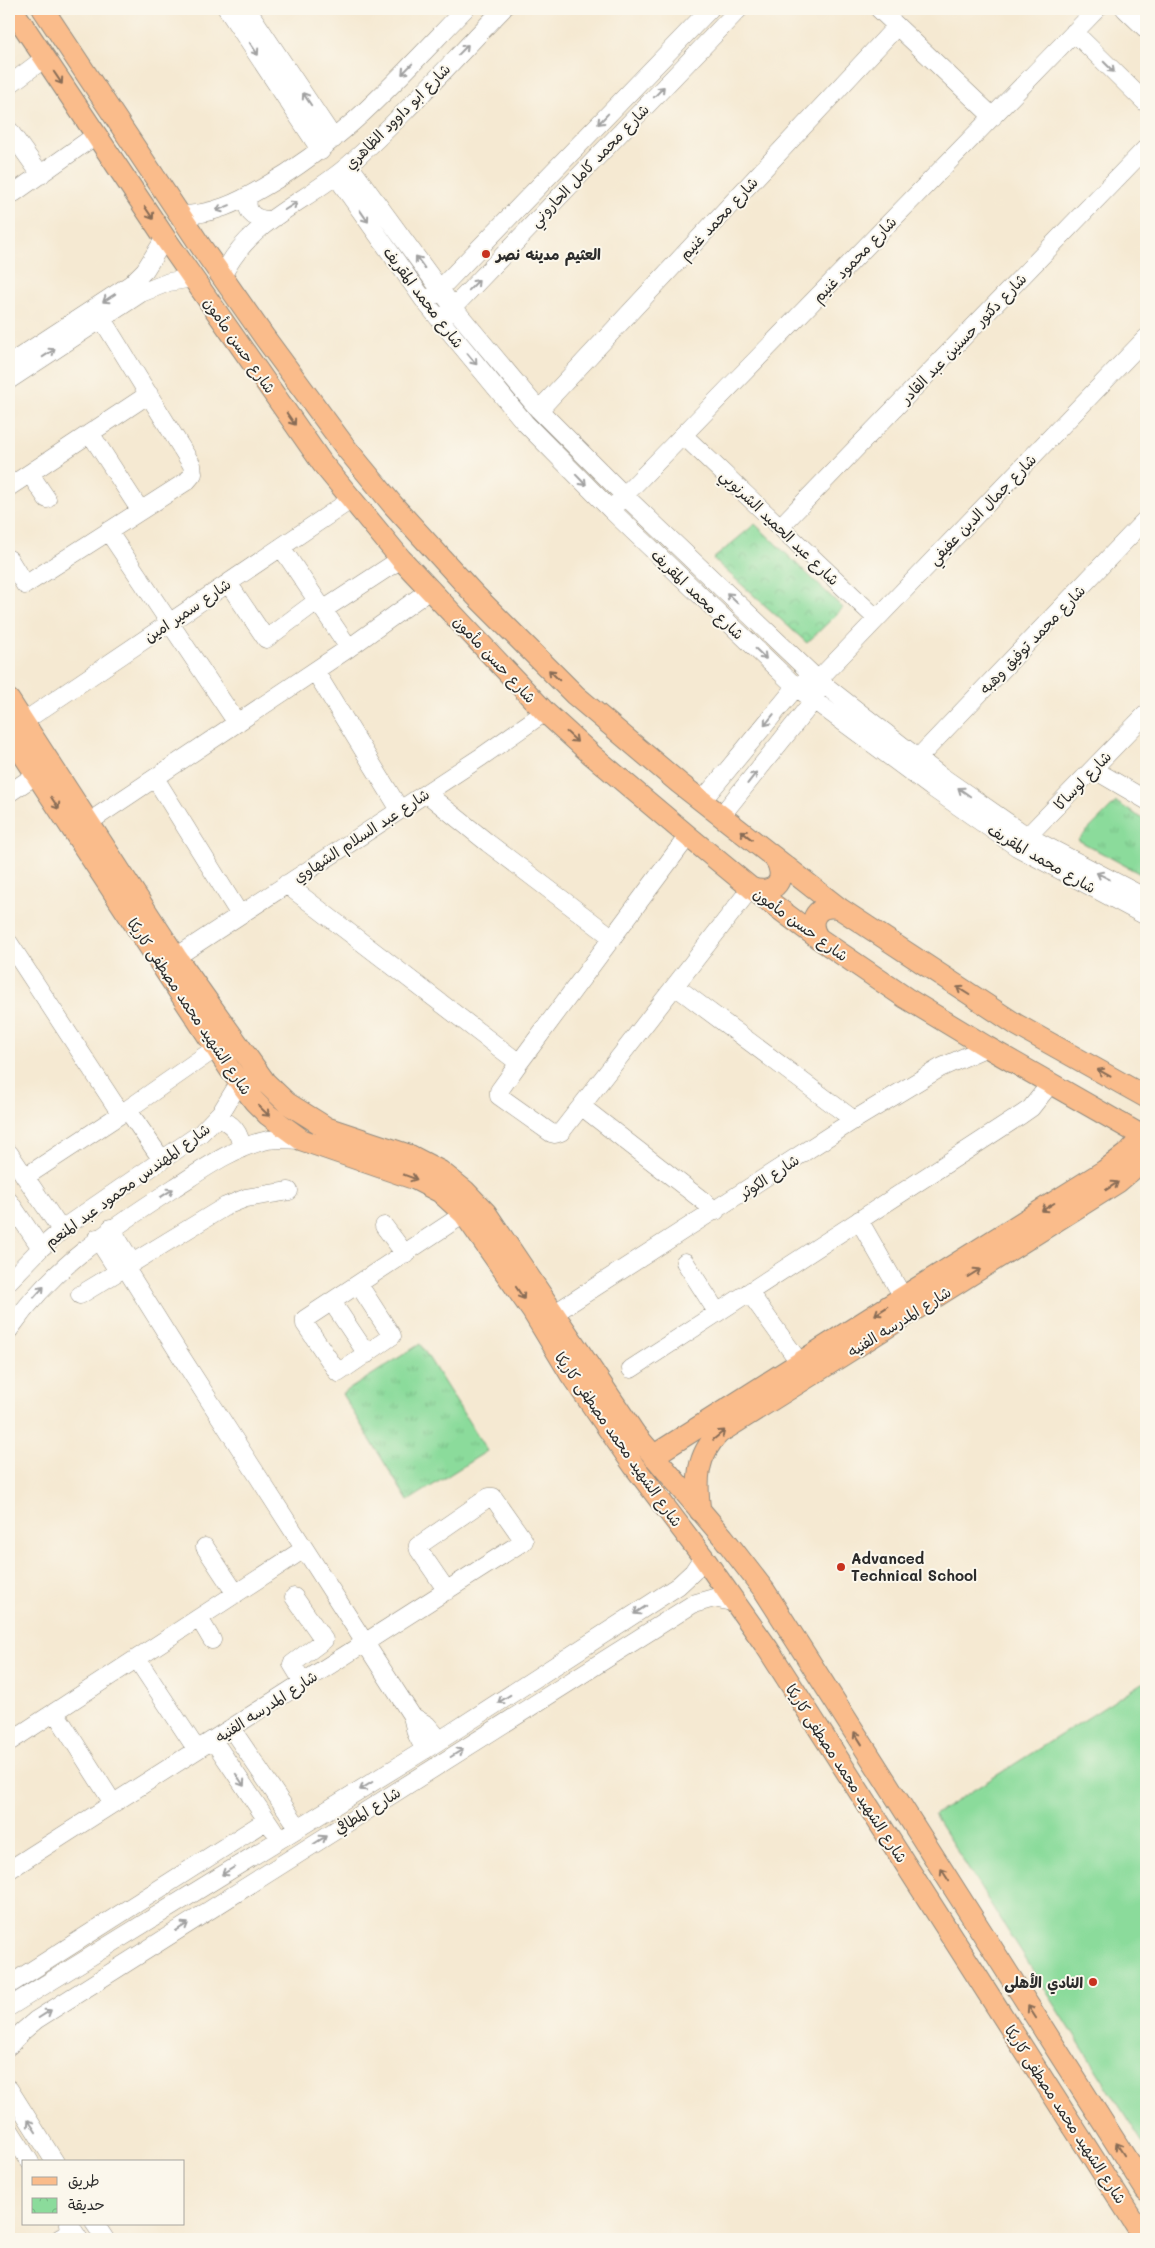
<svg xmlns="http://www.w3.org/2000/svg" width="1155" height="2248" font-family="Mali,'Playpen Sans Arabic',sans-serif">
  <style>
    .grass { fill: url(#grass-tufts); stroke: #5b8363 }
    .park { fill: url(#park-crowns); stroke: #5b8363 }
    .pitch { fill: #8bdb9b; stroke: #5b8363 }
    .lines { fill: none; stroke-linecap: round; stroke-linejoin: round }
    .minor-casing { stroke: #908a7e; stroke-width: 19 }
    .major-casing { stroke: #908a7e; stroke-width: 23 }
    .minor { stroke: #fff; stroke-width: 18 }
    .major { stroke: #fabc8b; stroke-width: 21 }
    .oneway { stroke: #a0a0a0 }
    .oneway2 { stroke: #886c56 }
    .poi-dot { fill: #c8321e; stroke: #fbf7ec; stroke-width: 2 }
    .labels { text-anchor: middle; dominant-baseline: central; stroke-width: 4; stroke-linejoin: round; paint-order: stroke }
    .street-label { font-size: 15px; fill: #2b2b2b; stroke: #fbf7ec }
    .poi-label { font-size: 15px; font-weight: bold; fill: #2b2b2b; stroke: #fbf7ec; text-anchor: start }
  </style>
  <defs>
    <pattern id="grass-tufts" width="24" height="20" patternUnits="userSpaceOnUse" patternTransform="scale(1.25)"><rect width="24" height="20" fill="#8bdb9b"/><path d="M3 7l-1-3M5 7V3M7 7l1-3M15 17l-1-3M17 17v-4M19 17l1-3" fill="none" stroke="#78bc86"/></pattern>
    <pattern id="park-crowns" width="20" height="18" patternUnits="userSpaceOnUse" patternTransform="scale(1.25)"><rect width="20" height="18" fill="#8bdb9b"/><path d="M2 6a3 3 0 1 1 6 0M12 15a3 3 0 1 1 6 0" fill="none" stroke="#78bc86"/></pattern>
  </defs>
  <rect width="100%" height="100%" fill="#fbf7ec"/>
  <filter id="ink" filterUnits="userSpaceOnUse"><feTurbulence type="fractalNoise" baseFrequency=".02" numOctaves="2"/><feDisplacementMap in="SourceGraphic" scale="10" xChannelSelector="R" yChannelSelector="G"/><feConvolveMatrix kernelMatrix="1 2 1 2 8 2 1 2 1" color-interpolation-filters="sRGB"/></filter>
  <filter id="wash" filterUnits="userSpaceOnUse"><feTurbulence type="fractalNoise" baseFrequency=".0096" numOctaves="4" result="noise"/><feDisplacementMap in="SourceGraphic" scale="20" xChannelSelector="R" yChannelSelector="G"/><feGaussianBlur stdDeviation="1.12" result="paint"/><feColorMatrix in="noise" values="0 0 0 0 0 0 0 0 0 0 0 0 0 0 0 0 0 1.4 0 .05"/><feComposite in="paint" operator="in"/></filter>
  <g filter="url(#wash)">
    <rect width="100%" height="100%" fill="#f5e9d2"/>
    <path class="grass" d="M1116,802L1146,821V877L1078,840Z
      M420,1344L487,1451L408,1501L342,1394Z"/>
    <path class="park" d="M755,524L843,608L807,643L713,559Z"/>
    <path class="pitch" d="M1146,1681V2148L934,1815Z"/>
  </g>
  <g filter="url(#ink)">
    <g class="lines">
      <defs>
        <path id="minor" d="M227,9L321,151
          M247,9L334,139
          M879,9L993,117
          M1125,9L1146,29
          M1074,32L1146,103
          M9,85L45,58
          M9,130L41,175
          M349,165L453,307L539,410L625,496L818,680L941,776L1027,836L1146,898
          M336,176L426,303L525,423L611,510L796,687L931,787L1017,847L1146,916
          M9,186L14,193L96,135
          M249,196C244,211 253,219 268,220
          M180,215C212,215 237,203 264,187C345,141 401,75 465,9
          M222,277C249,219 306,204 351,163C405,115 453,60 503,9
          M433,296L710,9
          M446,315L739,9
          M9,364L131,284L145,270L165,238
          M9,380L141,293L169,282L193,278
          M539,410L897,26
          M90,433L140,510
          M683,435L876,618
          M30,474L47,499
          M9,487L149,394
          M617,503L1097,9
          M780,527L1146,148
          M108,531L237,723
          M281,547L349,648
          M9,559L25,585L187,481L193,474L192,465L102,319
          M228,583L266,639L317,601
          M323,610L401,559
          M315,671L400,810
          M23,722L352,499
          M918,758L1146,519
          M1093,769L1146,800
          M155,778L240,915
          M9,793L36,775
          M426,793L488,843L613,938
          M702,801L796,687L804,682L818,680L1146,338
          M721,816L814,700L818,690
          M89,822L349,648L431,589
          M688,836L519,1063L499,1091V1096L551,1133L555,1134L561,1132L751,888
          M1019,845L1146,714
          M286,884L519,1063
          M9,943L121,1114
          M176,957L481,757L545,712
          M675,986L854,1120
          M581,1106L716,1211
          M127,1109L162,1160
          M216,1118C232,1122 241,1133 241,1149
          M9,1153L61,1230
          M25,1177L121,1114L216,1048
          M9,1201L41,1248
          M859,1220L903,1297
          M384,1226L405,1254
          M111,1228L132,1263
          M97,1238L118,1271
          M685,1262L717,1312
          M125,1267L182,1358L412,1716L416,1733L425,1750
          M9,1281L41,1248L69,1224L201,1133L222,1111L239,1083
          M359,1285L392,1336L338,1373L305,1324V1319L464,1214
          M749,1292L800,1363
          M80,1295L226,1206L246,1198L289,1191
          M332,1302L367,1354
          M555,1313L854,1120L940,1068L987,1047
          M9,1330C54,1265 112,1228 177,1186C205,1168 234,1147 268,1140C279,1138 291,1140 302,1140
          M631,1369L1021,1115L1031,1108L1050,1084
          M205,1547L236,1594
          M294,1597L324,1640L292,1664L303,1682
          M199,1618L212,1640
          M137,1659L197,1750
          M55,1712L113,1803
          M412,1716L427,1725L440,1740
          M231,1728L298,1827
          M213,1740L273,1829
          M9,1742L304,1549
          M9,1870L524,1541L493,1497H489L418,1546L419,1550L447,1591
          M9,1985L267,1820
          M9,2007L431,1746L678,1586L693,1572L703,1557
          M9,2046L22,2032L36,2020L693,1604L714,1598L736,1603
          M9,2089L55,2162
          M9,2129L30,2162
          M69,2224L79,2239
          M95,2224L105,2239
          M59,2239L73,2229"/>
        <path id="major" d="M12,9L165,238L322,463L401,559L545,712L592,755L688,836L751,888L818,938L906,998L987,1047L1146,1138
          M43,9L202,248L265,338L346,448L393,505L475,595L575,695L679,783L839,908L1017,1025L1146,1097
          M9,700L176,957L265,1082L287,1103L327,1128L411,1156L440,1171L465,1191L486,1213L635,1434L723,1537L764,1590L1146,2190
          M9,733L229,1068L254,1101L268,1115L302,1140L415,1179L440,1192L464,1214L533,1312L571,1375L634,1466L703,1557L768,1649L1145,2239
          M751,888C775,897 789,878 774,857
          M818,938C806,920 818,903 839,908
          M653,1456L903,1297L1104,1171L1129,1152L1143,1136
          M700,1511C696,1481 696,1456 719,1433L1118,1182L1146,1158"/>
      </defs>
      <use href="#minor" class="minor-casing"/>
      <use href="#major" class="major-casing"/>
      <use href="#minor" class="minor"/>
      <use href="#major" class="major"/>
    </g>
    <defs><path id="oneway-shaft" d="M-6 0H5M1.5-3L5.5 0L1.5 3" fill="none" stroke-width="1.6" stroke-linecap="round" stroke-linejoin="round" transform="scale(1.25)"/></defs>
    <g class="oneway">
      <use href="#oneway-shaft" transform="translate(254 49) rotate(56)"/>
      <use href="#oneway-shaft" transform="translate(463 50) rotate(-46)"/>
      <use href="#oneway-shaft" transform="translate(1109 67) rotate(45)"/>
      <use href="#oneway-shaft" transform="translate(407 69) rotate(134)"/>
      <use href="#oneway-shaft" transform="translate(659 92) rotate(-46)"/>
      <use href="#oneway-shaft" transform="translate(307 99) rotate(-124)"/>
      <use href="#oneway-shaft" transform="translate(603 119) rotate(134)"/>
      <use href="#oneway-shaft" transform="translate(291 206) rotate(-32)"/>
      <use href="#oneway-shaft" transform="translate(223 208) rotate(158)"/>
      <use href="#oneway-shaft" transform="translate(364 216) rotate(55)"/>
      <use href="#oneway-shaft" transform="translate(420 262) rotate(-126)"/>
      <use href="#oneway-shaft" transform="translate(474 285) rotate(-46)"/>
      <use href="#oneway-shaft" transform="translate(109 298) rotate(147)"/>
      <use href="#oneway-shaft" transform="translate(49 353) rotate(-33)"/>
      <use href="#oneway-shaft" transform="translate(472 359) rotate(50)"/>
      <use href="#oneway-shaft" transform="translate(581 480) rotate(46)"/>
      <use href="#oneway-shaft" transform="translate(732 598) rotate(-136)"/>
      <use href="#oneway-shaft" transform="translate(761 654) rotate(44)"/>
      <use href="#oneway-shaft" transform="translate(769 720) rotate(129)"/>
      <use href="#oneway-shaft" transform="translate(752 778) rotate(-52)"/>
      <use href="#oneway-shaft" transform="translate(964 792) rotate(-145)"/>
      <use href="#oneway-shaft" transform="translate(1103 876) rotate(-153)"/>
      <use href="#oneway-shaft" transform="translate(167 1193) rotate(-33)"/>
      <use href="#oneway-shaft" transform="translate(39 1292) rotate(-48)"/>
      <use href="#oneway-shaft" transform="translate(640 1610) rotate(147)"/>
      <use href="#oneway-shaft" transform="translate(504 1699) rotate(147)"/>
      <use href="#oneway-shaft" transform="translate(457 1753) rotate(-32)"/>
      <use href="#oneway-shaft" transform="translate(240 1780) rotate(56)"/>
      <use href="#oneway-shaft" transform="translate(366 1786) rotate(148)"/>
      <use href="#oneway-shaft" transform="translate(320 1840) rotate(-32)"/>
      <use href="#oneway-shaft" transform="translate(228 1871) rotate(148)"/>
      <use href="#oneway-shaft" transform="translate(182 1927) rotate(-32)"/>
      <use href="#oneway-shaft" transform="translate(45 2014) rotate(-32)"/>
      <use href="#oneway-shaft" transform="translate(32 2126) rotate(-123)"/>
    </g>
    <g class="oneway2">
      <use href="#oneway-shaft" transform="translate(58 78) rotate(56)"/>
      <use href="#oneway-shaft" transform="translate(149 213) rotate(56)"/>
      <use href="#oneway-shaft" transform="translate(291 419) rotate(55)"/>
      <use href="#oneway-shaft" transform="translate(554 675) rotate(-135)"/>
      <use href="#oneway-shaft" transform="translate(572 737) rotate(43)"/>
      <use href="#oneway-shaft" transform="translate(55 803) rotate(57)"/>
      <use href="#oneway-shaft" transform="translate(746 835) rotate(-142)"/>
      <use href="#oneway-shaft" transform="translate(963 991) rotate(-148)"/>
      <use href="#oneway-shaft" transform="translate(1104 1073) rotate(-151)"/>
      <use href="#oneway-shaft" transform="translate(264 1111) rotate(44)"/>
      <use href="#oneway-shaft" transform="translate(410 1177) rotate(20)"/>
      <use href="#oneway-shaft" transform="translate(1112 1186) rotate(-33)"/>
      <use href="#oneway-shaft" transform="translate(1048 1207) rotate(148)"/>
      <use href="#oneway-shaft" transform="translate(974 1273) rotate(-32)"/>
      <use href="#oneway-shaft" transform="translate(520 1293) rotate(56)"/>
      <use href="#oneway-shaft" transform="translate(881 1311) rotate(147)"/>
      <use href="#oneway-shaft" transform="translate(719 1435) rotate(-40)"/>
      <use href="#oneway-shaft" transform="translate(858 1738) rotate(-122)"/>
      <use href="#oneway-shaft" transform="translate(945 1875) rotate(-123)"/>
      <use href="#oneway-shaft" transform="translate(1032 2012) rotate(-123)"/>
      <use href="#oneway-shaft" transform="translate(1120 2149) rotate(-123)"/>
    </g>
  </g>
  <g class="poi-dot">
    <circle cx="486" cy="254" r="5"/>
    <circle cx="841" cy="1567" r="5"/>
    <circle cx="1093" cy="1982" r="5"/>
  </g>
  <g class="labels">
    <g class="street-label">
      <text transform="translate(397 116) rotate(-45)">شارع ابو داوود الظاهري</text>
      <text transform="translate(589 165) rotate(-46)">شارع محمد كامل الحاروني</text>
      <text transform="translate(718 218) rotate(-47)">شارع محمد غنيم</text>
      <text transform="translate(854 259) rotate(-46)">شارع محمود غنيم</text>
      <text transform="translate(424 297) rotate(53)">شارع محمد المقريف</text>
      <text transform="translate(963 338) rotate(-46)">شارع دكتور حسنين عبد القادر</text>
      <text transform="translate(240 345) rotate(55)">شارع حسن مأمون</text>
      <text transform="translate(982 509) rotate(-46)">شارع جمال الدين عفيفي</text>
      <text transform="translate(780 527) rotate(44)">شارع عبد الحميد الشرنوبي</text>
      <text transform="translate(698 594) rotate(44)">شارع محمد المقريف</text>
      <text transform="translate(187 610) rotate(-34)">شارع سمير امين</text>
      <text transform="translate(1032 639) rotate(-46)">شارع محمد توفيق وهبه</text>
      <text transform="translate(495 659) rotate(47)">شارع حسن مأمون</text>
      <text transform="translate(1082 780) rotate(-46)">شارع لوساكا</text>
      <text transform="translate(361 835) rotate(-33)">شارع عبد السلام الشهاوي</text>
      <text transform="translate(1042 858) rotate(30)">شارع محمد المقريف</text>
      <text transform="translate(801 924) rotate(36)">شارع حسن مأمون</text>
      <text transform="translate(190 1006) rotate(56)">شارع الشهيد محمد مصطفى كاريكا</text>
      <text transform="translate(769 1176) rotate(-33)">شارع الكوثر</text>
      <text transform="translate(127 1185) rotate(-36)">شارع المهندس محمود عبد المنعم</text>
      <text transform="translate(899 1321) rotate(-32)">شارع المدرسه الفنيه</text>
      <text transform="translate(619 1439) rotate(55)">شارع الشهيد محمد مصطفى كاريكا</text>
      <text transform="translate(266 1706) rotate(-33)">شارع المدرسه الفنيه</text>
      <text transform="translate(847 1773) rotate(57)">شارع الشهيد محمد مصطفى كاريكا</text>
      <text transform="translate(367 1810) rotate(-32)">شارع المطافي</text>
      <text transform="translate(1066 2114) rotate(57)">شارع الشهيد محمد مصطفى كاريكا</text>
    </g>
    <g class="poi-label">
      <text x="496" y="254">العثيم مدينه نصر</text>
      <text x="851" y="1558">Advanced<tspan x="851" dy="17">Technical School</tspan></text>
      <text x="1083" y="1982" text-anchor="end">النادي الأهلى</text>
    </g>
  </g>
  <rect width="1155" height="2248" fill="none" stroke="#fbf7ec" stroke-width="30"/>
  <rect x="22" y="2160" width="162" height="65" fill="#fbf7ec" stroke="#a8a59f"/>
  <rect x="32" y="2177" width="25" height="8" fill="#fabc8b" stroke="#a8a59f"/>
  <text x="68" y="2186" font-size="15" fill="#2b2b2b">طريق</text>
  <rect x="32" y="2198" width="25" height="15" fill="url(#park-crowns)" stroke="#a8a59f"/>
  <text x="68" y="2210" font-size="15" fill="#2b2b2b">حديقة</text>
</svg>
